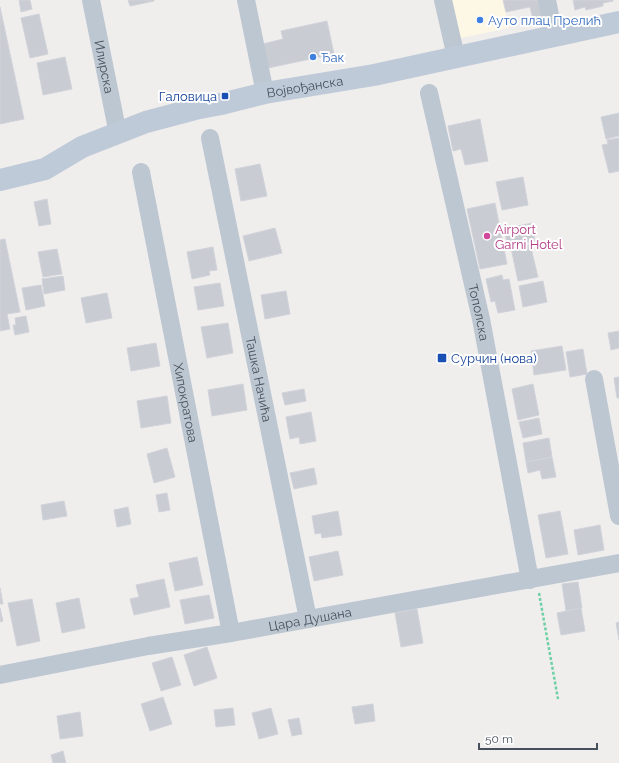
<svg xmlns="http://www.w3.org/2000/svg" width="619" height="763" font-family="Raleway,sans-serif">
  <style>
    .commercial { fill: #fdf7e5 }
    .building { fill: #caccd3; stroke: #d1d3da }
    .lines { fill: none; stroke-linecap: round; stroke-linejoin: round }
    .path { stroke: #6ed1a5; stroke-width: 2.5; stroke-dasharray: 3 2; stroke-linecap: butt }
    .minor { stroke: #bdc7d1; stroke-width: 18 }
    .secondary { stroke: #bfcad8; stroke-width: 22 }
    .shop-dot { fill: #3f7fe0; stroke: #fff; stroke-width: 1.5 }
    .transit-dot { fill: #1a4fb4; stroke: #fff; stroke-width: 1.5 }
    .hotel-dot { fill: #d1479c; stroke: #fff; stroke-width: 1.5 }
    .labels { text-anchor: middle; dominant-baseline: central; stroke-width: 4; stroke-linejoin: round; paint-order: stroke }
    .shop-label { font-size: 13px; fill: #366cbe; stroke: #fff; text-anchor: start }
    .street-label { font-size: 13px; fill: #45505c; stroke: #fff }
    .transit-label { font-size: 13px; fill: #164399; stroke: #fff; text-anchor: end }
    .hotel-label { font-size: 13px; fill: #b23c85; stroke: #fff; text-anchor: start }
  </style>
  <rect width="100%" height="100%" fill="#f0eded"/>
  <path class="commercial" d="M448,0H503L509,28L456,39Z"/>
  <path class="building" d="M19,0H30L32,9L21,12Z
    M128,0H154V1L130,6Z
    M503,0H541L546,20L534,23L530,7L506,12Z
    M573,0H613V1L603,3V6L586,10L585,7L575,10Z
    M0,7L24,119L0,124Z
    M39,14L48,54L30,58L21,18Z
    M327,21L334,54L268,68L263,44L283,39L281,31Z
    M65,57L72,89L43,95L37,63Z
    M619,113V136L606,139L601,117Z
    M480,119L488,161L465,165L461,149L453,151L448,126Z
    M619,138V171L609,173L602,145L608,144L607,140Z
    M260,164L267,196L241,201L235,169Z
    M523,177L528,205L502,210L496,182Z
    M47,199L51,224L39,226L34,202Z
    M495,203L507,264L480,269L467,209Z
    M532,223L535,241L508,247L504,229Z
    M275,228L282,253L249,261L243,236Z
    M5,239L20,312L7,314L10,329L0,331V240Z
    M530,244L538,277L518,281L511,248Z
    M213,247L217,270L209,271L210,275L192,279L187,252Z
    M57,249L62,274L43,277L38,252Z
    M502,275L503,280L509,279L515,310L498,313L495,301L491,302L486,279Z
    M63,276L65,290L44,294L42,279Z
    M543,281L547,302L523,307L519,286Z
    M220,283L224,306L198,310L194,287Z
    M41,285L45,306L26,310L22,288Z
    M286,291L290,314L265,319L261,295Z
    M107,293L112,318L86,323L81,298Z
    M26,316L29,332L15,335L13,325H16L15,318Z
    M228,323L233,353L207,358L201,327Z
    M619,331V348L611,350L608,333Z
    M156,343L160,366L131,371L127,348Z
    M562,346L566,370L534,375L531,351Z
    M583,349L587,374L570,377L566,352Z
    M619,377V398H617L614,378Z
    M243,384L247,410L212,416L208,390Z
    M533,384L539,415L518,420L512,389Z
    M304,389L306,401L285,405L282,393Z
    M167,396L171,423L141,428L137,401Z
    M311,412L316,441L300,444L299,437L290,439L286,417Z
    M539,418L542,434L523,438L519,422Z
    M549,438L552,457L526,462L523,443Z
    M167,448L175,477L154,483L147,454Z
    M552,457L556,477L542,479L540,470L528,473L526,462Z
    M314,468L317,484L294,489L290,473Z
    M167,493L170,510L159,512L156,495Z
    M64,501L67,516L43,520L41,505Z
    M128,507L131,524L117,527L114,510Z
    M338,511L342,535L322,538L321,533L315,534L312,516Z
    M560,511L568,554L546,558L538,515Z
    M600,525L604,550L578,555L574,530Z
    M338,551L343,575L314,581L309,557Z
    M197,557L203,585L175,591L169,563Z
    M164,579L170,607L134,615L130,599L139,597L136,585Z
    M578,582L582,608L566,611L562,584Z
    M0,588L3,604H0Z
    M209,595L214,618L185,624L180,600Z
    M79,598L85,628L62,633L56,603Z
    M32,599L40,641L17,646L8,603Z
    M0,608L3,621L0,622Z
    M581,608L585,631L561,635L557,613Z
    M417,609L423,643L401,647L395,613Z
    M619,622V640L616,623Z
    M207,647L217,678L194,686L184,655Z
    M172,657L181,685L161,691L152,663Z
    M163,697L172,724L150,731L141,704Z
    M373,704L375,721L355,724L352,707Z
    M233,708L235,725L216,727L214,710Z
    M271,708L278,734L259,739L252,713Z
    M80,712L83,736L60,739L57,716Z
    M299,718L302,734L292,736L288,720Z
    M63,751L66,763H53L51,755Z"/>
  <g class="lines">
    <path class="path" d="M539,593L558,699"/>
    <g class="minor">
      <path id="s1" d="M91,0L118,134"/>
      <path d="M246,0L265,93"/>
      <path d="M443,0L456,57"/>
      <path d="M547,0L554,35"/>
      <path id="s2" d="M429,93L481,319L530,580"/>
      <path id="s3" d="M210,138L308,619"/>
      <path id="s4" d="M141,172L231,633"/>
      <path d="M594,379L619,516"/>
      <path id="s5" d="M0,675L148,646L231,633L619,563"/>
    </g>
    <path class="secondary" id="s6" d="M0,180L45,169L82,147L146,122L195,109L221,104L265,93L374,75L619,22"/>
  </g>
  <g class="shop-dot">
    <circle cx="480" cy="20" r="4"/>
    <circle cx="313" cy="57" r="4"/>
  </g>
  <g class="transit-dot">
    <rect x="221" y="92" width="8" height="8" rx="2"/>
    <rect x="437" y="353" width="10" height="10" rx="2"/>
  </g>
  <circle class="hotel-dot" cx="487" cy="236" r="4"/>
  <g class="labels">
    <g class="shop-label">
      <text x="488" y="20">Ауто плац Прелић</text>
      <text x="321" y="57">Ђак</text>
    </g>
    <g class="street-label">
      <text stroke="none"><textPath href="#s1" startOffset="68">Илирска</textPath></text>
      <text stroke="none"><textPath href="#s6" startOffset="321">Војвођанска</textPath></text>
      <text stroke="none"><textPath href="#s2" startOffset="225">Тополска</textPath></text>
      <text stroke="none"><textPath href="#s3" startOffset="246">Ташка Начића</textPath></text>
      <text stroke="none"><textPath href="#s4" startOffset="235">Хипократова</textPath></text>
      <text stroke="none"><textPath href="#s5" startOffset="315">Цара Душана</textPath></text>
    </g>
    <g class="transit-label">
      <text x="217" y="96">Галовица</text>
      <text x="451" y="358" text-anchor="start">Сурчин (нова)</text>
    </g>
    <g class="hotel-label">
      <text x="495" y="229">Airport<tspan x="495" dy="15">Garni Hotel</tspan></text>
    </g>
  </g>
  <path d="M479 743v6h118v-6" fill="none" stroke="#45505c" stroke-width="2"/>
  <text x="485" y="743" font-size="12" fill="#45505c" stroke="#ffffff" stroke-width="3" paint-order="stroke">50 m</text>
</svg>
